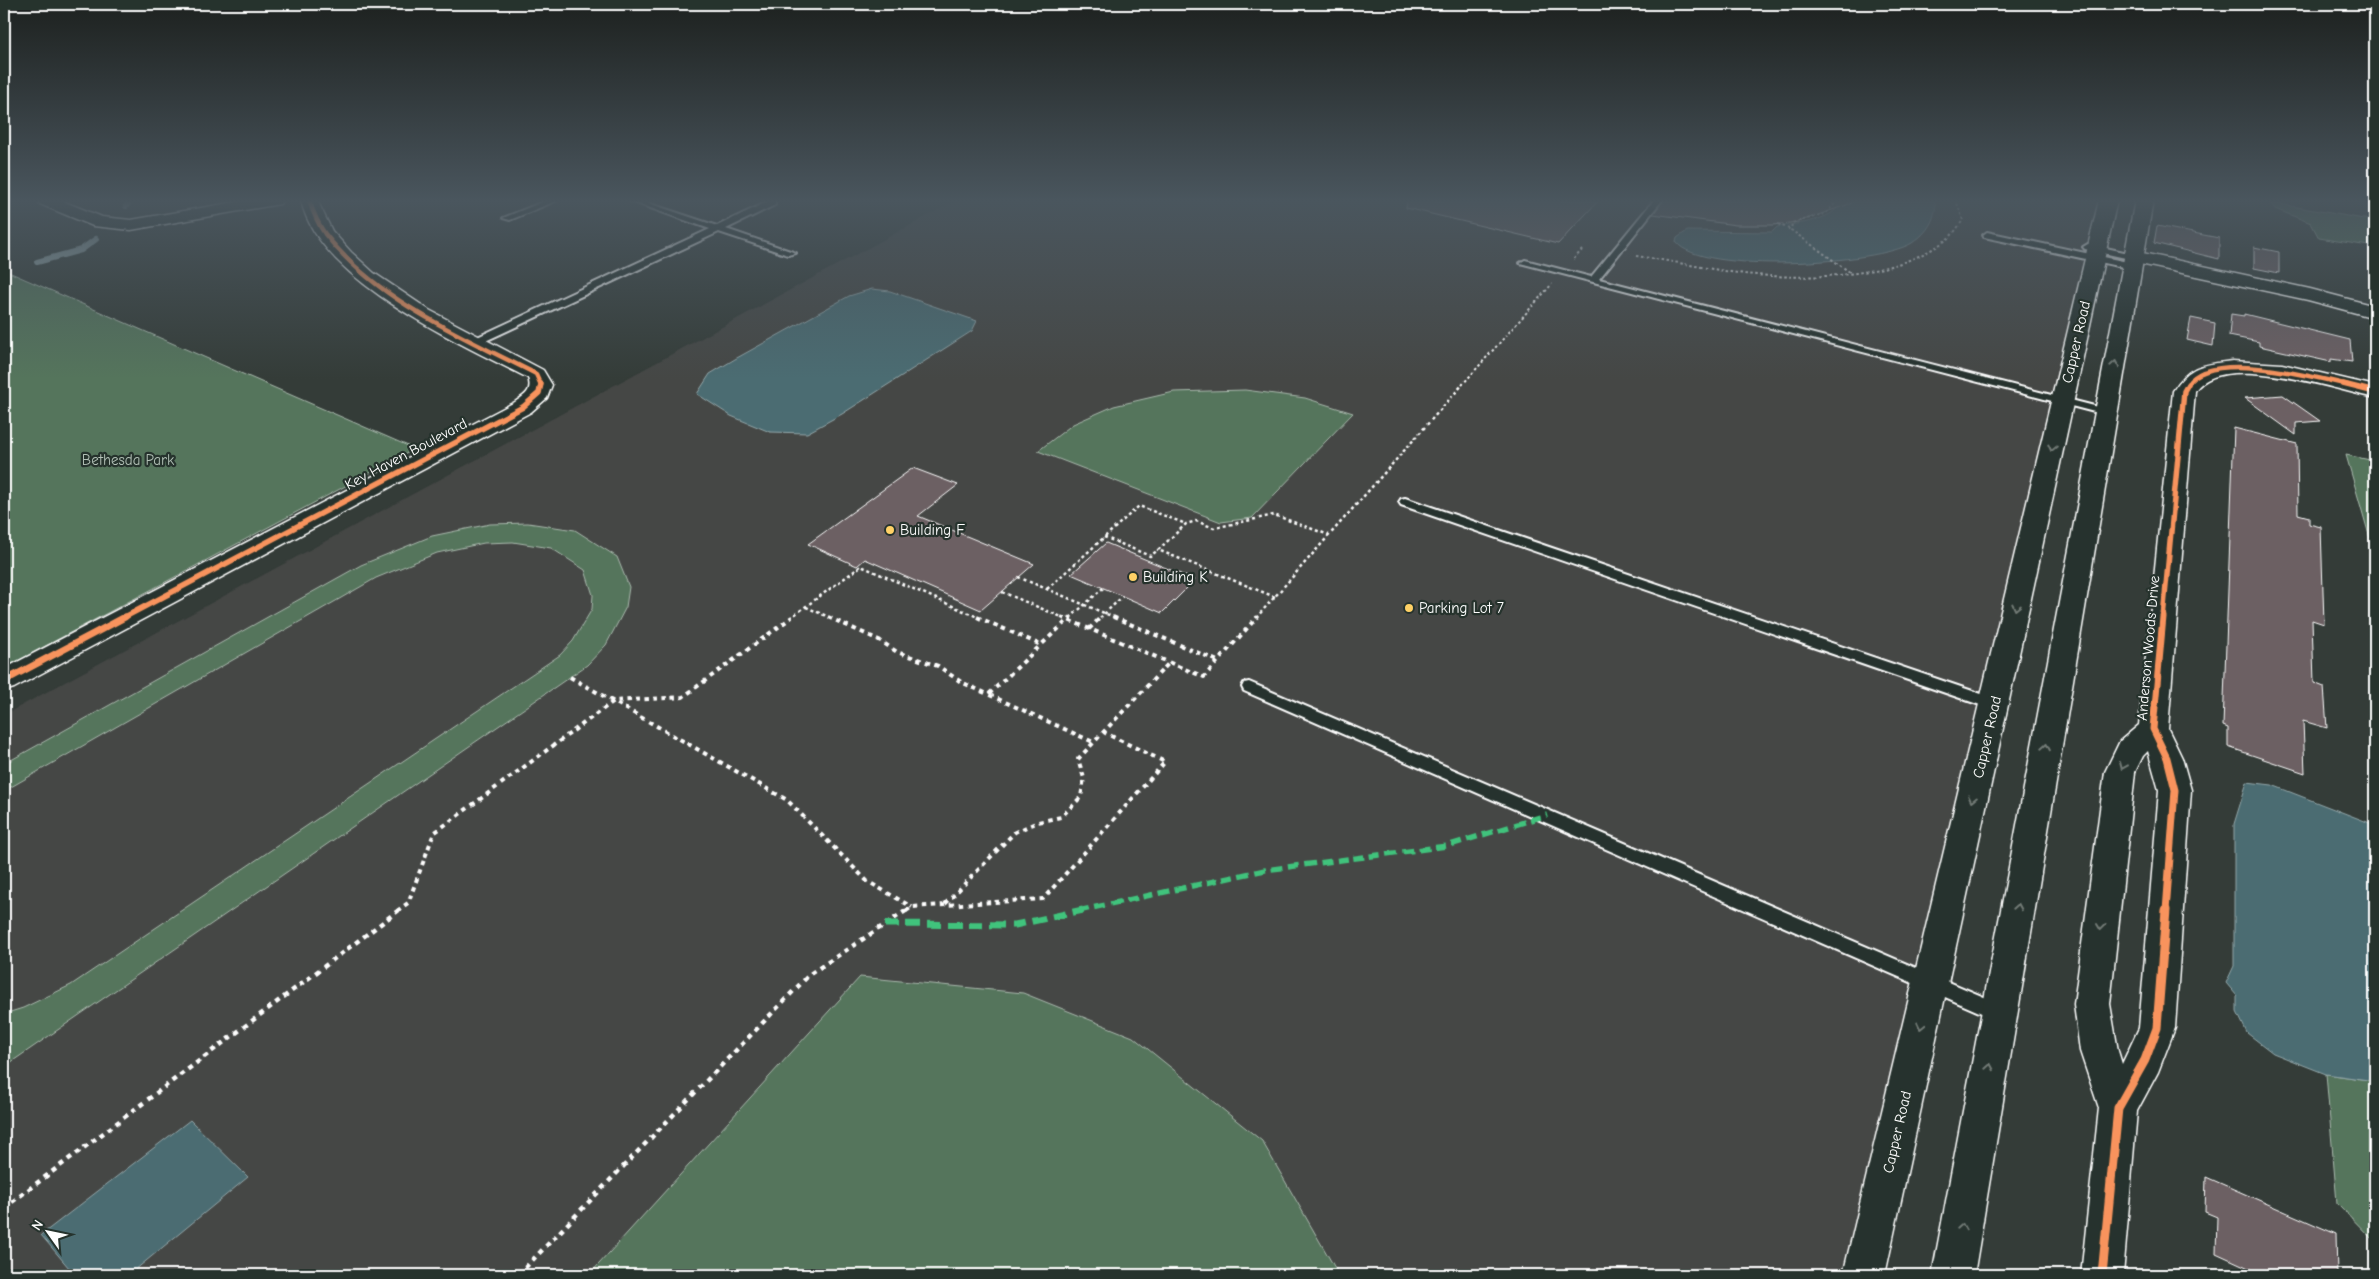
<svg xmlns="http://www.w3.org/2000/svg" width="2379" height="1279" font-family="'Comic Neue',sans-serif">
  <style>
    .built { fill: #454745 }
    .green { fill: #55745c; stroke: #aabaae }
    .water { fill: #4b6c72; stroke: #93a7aa }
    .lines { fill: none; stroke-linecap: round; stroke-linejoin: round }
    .stream { stroke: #93a7aa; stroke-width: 6 }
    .building { fill: #6c6063; stroke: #fff }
    .service-casing { stroke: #fff; stroke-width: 4 }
    .minor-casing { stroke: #fff; stroke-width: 3 }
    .tertiary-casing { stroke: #fff; stroke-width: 3 }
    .path-far3 { stroke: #fff; stroke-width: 2; stroke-dasharray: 2.5 2.5; stroke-linecap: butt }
    .path-far2 { stroke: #fff; stroke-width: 2.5; stroke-dasharray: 3 3; stroke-linecap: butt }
    .path-far1 { stroke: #fff; stroke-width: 4; stroke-dasharray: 4.5 4.5; stroke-linecap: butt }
    .path { stroke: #fff; stroke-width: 4.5; stroke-dasharray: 5 5; stroke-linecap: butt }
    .service { fill: #26332d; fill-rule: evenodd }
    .minor { fill: #26332d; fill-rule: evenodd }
    .tertiary { fill: #26332d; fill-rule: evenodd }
    .quiet-far1 { stroke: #40c37c; stroke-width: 5.5; stroke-dasharray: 11 5.5; stroke-linecap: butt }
    .quiet { stroke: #40c37c; stroke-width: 7; stroke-dasharray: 14 7; stroke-linecap: butt }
    .cycleway-far3-casing { stroke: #26332d; stroke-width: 6 }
    .cycleway-far2-casing { stroke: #26332d; stroke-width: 8 }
    .cycleway-far1-casing { stroke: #26332d; stroke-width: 10 }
    .cycleway-casing { stroke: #26332d; stroke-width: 12 }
    .cycleway-far3 { stroke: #f8935d; stroke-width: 4.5 }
    .cycleway-far2 { stroke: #f8935d; stroke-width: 5.5 }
    .cycleway-far1 { stroke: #f8935d; stroke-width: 7 }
    .cycleway { stroke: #f8935d; stroke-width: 9 }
    .oneway { stroke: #727a76 }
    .poi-dot { fill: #ffd166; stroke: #26332d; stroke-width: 2 }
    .labels { text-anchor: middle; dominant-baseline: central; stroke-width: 4.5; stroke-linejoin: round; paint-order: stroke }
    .street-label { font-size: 15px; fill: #fff; stroke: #26332d }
    .park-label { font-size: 15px; fill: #b2c0b6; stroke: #26332d }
    .poi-label { font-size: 15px; fill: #fff; stroke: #26332d; text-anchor: start }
  </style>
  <rect width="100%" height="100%" fill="#343c38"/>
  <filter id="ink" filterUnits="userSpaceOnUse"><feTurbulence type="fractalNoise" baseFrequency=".02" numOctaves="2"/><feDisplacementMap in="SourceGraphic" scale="10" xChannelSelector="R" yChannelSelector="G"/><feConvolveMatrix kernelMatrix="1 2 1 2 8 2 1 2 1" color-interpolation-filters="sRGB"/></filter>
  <g filter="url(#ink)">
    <path class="built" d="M957,200H2107L1863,1275H4V715Z"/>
    <path class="green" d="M2269,202L2375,221V247L2319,238L2311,223L2275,209Z
      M4,270L415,449L4,668Z
      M1245,390L1305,398L1353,413L1252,518L1221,522L1038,451L1073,424L1114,406L1174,392Z
      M2346,455L2375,461V556Z
      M528,523L575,530L617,557L629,587L626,607L606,645L587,665L4,1067V1014L23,1008L71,985L560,655L573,641L592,609L593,595L585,570L551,548L513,542L484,543L437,553L376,578L4,791V764L361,565L432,536L490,524Z
      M860,977L1023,993L1133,1037L1262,1141L1339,1275H589Z
      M2326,1074L2375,1081V1242L2337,1203Z"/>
    <path class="water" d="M1843,200H1934C1937,207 1935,210 1933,218C1929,229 1922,236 1912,243C1878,264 1700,275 1676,242L1677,238L1687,231L1772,232L1777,227C1798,223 1833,222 1843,200Z
      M872,289L890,291L977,321L972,331L842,414L807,433L770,432L731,416L697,394L710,374L735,359L849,296Z
      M2247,782L2272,785L2375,825V1081L2326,1074L2273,1053L2247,1033L2237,1012V996L2226,983L2234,966V824Z
      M190,1120L248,1177L129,1275H75L41,1235Z"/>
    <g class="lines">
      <path class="stream" d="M126,206L131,200
        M37,262L81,250L96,239"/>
    </g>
    <path class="building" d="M1407,200H1599L1558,244L1406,208Z
      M1664,200H1851L1852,203L1798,222L1773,225H1736L1653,214Z
      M2157,226L2219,238V259L2154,243Z
      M2254,247L2279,252V273L2254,268Z
      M2231,314L2244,316V314L2350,340L2352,362L2331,359V362L2259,346V342L2229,336Z
      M2191,318L2215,323L2213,346L2187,340Z
      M2283,395L2320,421L2296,423V435L2245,398Z
      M2234,428L2297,444L2298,514L2309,517V524L2321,527L2324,624L2312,620L2314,683L2324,687L2327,728L2303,721L2305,773L2228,747V728L2223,726Z
      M913,468L958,485L918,516L1034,564L981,610L865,559L857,566L808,544Z
      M1106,543L1195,580L1162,613L1071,574Z
      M2206,1177L2336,1234L2337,1275H2264L2216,1253L2217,1217L2205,1212Z"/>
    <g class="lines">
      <defs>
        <path id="service" d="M547,200H558L510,220L503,218Z
          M628,200H639L717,226L769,201H775V205L726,229L796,253L788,255L719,232L479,344H471V340L710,229Z
          M1654,200H1662L1599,279L2110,410L2112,412L2110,414H2102L1520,263L1525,260L1591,277Z
          M1987,232L2132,263L2137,266L2132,269L1984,237L1983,235Z
          M2088,244L2133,254L2135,256L2130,259L2085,249L2083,247Z
          M1405,498L1999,700L2001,704L1999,708H1989L1401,505L1399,502L1401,499Z
          M1249,682L2005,1006L2008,1012L2005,1018L1999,1020L1993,1018L1244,691L1242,687L1244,683Z"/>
        <path id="minor" d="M37,200H60L102,217L131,220L247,200H283L280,204L274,205L131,230L93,226L40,204Z
          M301,200H317L332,231L351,252L374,273L429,310L543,370L552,385L547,398L531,412L14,688L4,691V669L515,402C525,395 533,391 528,378C460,343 318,281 301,200Z
          M2133,251L2310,289L2375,306V318L2308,300L2126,261L2124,257L2126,253Z
          M2232,361L2282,364L2375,386V398C2336,390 2221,350 2195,391L2168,729L2182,758L2191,790L2175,1028L2158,1072L2137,1111L2123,1275H2081L2099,1108L2080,1051L2074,1004L2105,772L2120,741L2139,725L2173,391C2190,365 2202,365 2232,361ZM2148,751L2159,790L2139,1028L2122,1064L2118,1051L2110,1004L2135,772L2143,756Z"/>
        <path id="tertiary" d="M2099,200H2117L1885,1275H1843Z
          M2135,200H2153L1974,1275H1932Z"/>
      </defs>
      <use href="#service" class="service-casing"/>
      <use href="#minor" class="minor-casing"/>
      <use href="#tertiary" class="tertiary-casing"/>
      <path class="path-far3" d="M1838,200L1825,214L1792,223L1791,230L1851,273
        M1778,224L1791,230
        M1636,256C1672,261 1708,269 1745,274C1806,280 1895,279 1946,240C1953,235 1958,227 1963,220L1956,200
        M1574,259L1582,250
        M1462,385L1552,284"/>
      <path class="path-far2" d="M1104,537L1150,556L1158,550
        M1018,577L1116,618
        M1047,589L1139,506L1186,524
        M1002,592L1064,618
        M1275,597L1158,550L1186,524L1196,521L1214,528L1274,515L1329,535
        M806,607L831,618
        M790,618L861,566L980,618
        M1070,618L1103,588
        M1100,618L1123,596
        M1256,618L1463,384"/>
      <path class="path-far1" d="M828,617L879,640L897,652L938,666L961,682L1093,742
        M977,617L1041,645L1071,617
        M1061,617L1204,677L1257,617
        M1113,617L1218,661
        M1089,629L1101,617
        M570,677L787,800L867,881L912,907
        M989,694L1041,645
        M945,904L1015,832L1038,822L1061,817L1081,797L1084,778L1078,759L1169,663
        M397,911L408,903L434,833L614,701L683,697L792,617
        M906,911L912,907L1043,899L1165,762L1105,733"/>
      <path class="path" d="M4,1208L399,910
        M518,1275L810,974L907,910"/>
      <use href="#service" class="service"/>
      <use href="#minor" class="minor"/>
      <use href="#tertiary" class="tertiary"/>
      <path class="quiet-far1" d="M1078,911L1265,870L1447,846L1547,815"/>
      <path class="quiet" d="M885,924L1015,925L1083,910"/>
      <defs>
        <path id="cycleway-far3" d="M309,200C313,212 318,224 325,234C377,301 463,337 536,374L541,385
          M2187,385C2209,349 2314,377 2348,385"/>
        <path id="cycleway-far2" d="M2343,384L2375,392
          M123,618L523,407L539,393L541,384
          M2163,618L2184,391L2188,384"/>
        <path id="cycleway-far1" d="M2163,617L2153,729L2167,758L2175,790L2166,911
          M4,681L125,617"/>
        <path id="cycleway" d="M2102,1275L2118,1108L2145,1060L2157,1028L2166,910"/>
      </defs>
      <use href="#cycleway-far3" class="cycleway-far3-casing"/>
      <use href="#cycleway-far2" class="cycleway-far2-casing"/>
      <use href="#cycleway-far1" class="cycleway-far1-casing"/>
      <use href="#cycleway" class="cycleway-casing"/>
      <use href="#cycleway-far3" class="cycleway-far3"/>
      <use href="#cycleway-far2" class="cycleway-far2"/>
      <use href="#cycleway-far1" class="cycleway-far1"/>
      <use href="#cycleway" class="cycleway"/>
    </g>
    <defs><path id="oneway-chevron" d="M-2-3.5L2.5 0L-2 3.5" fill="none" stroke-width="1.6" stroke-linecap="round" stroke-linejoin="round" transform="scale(1.25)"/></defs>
    <g class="oneway">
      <use href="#oneway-chevron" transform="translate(2115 364) rotate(-80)"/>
      <use href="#oneway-chevron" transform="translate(2052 448) rotate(103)"/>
      <use href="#oneway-chevron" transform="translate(2016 607) rotate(103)"/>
      <use href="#oneway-chevron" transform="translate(2046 747) rotate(-80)"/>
      <use href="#oneway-chevron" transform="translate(2123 766) rotate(113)"/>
      <use href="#oneway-chevron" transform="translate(1972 799) rotate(103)"/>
      <use href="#oneway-chevron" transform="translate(2018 907) rotate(-80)"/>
      <use href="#oneway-chevron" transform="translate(2101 927) rotate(97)"/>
      <use href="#oneway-chevron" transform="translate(1921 1026) rotate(103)"/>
      <use href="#oneway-chevron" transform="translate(1990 1067) rotate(-80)"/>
      <use href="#oneway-chevron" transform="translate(1962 1227) rotate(-80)"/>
    </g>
  </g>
  <linearGradient id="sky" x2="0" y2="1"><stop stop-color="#1d211f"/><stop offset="0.53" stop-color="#4a565e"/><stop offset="1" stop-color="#4a565e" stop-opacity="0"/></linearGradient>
  <rect width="2379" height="379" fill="url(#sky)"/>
  <g class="poi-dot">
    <circle cx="890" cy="530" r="5"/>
    <circle cx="1133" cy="577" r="5"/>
    <circle cx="1409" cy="608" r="5"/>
  </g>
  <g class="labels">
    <g class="street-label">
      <text transform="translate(2076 342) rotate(-77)">Capper Road</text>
      <text transform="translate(406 454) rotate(-28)">Key Haven Boulevard</text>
      <text transform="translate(2148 648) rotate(-85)">Anderson Woods Drive</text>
      <text transform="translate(1987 737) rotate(-77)">Capper Road</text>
      <text transform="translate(1897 1132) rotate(-77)">Capper Road</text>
    </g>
    <g class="park-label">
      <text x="128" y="460">Bethesda Park</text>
    </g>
    <g class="poi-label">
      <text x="900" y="530">Building F</text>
      <text x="1143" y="577">Building K</text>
      <text x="1419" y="608">Parking Lot 7</text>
    </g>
  </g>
  <rect width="2379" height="1279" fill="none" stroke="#26332d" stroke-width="20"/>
  <rect x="10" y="10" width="2359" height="1259" fill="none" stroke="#fff" stroke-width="2" filter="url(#ink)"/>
  <g transform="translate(48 1232) rotate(303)" stroke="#26332d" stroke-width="4" paint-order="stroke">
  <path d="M0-4L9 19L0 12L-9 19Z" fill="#ffffff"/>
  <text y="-8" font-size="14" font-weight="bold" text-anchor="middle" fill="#ffffff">N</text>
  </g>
</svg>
